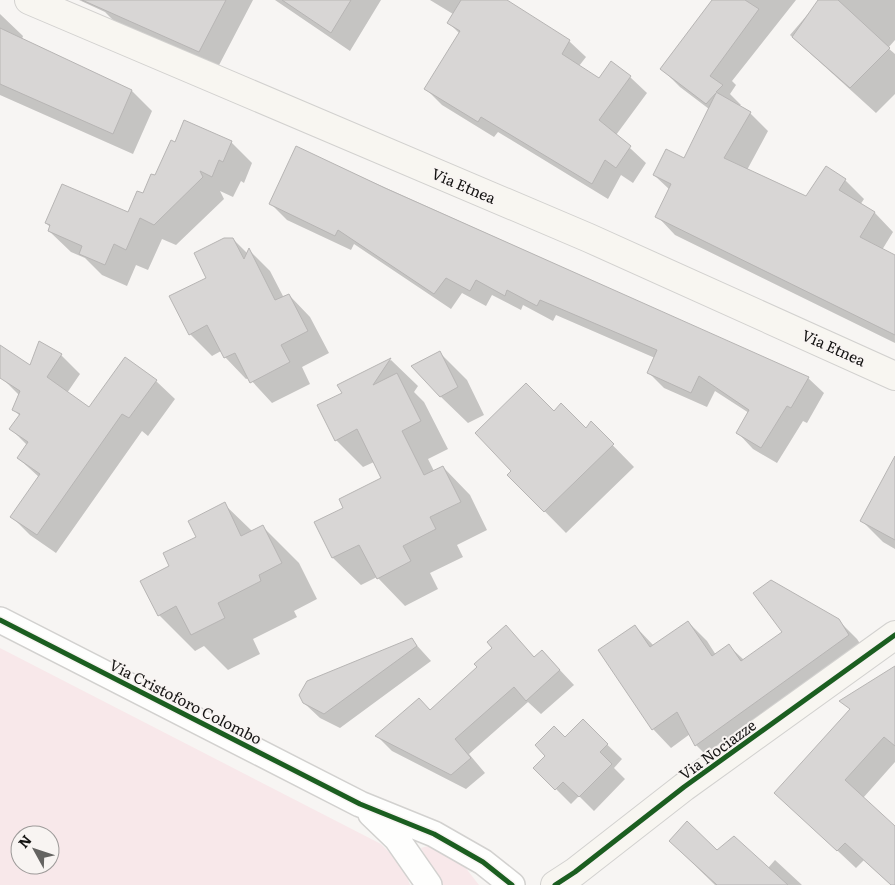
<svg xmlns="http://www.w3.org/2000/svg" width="895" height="885" font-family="Literata,serif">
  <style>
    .green { fill: #f8e8ea; fill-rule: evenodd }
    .shadow { fill: #0003 }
    .building { fill: #d8d6d5; stroke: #b7b5b4 }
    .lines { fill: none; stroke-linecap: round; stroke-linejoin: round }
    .street-casing { stroke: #d2d1cf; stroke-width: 28 }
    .secondary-casing { stroke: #d2d1cf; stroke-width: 30 }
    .street { stroke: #fefefd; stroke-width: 25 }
    .secondary { stroke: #f8f6f1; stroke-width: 28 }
    .cycleway-casing { stroke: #f8f4f2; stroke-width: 8 }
    .cycleway { stroke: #1b5e20; stroke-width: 5 }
    .labels { text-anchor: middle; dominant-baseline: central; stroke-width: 4; stroke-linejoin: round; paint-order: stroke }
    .street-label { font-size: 15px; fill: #151413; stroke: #f8f4f2 }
  </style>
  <rect width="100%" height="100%" fill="#f7f5f3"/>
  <path class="green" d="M0,648L381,844C393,856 405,868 410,885H0ZM20,835H50V865H20Z
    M428,846L465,867L479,885H441L421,848Z"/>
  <path class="shadow" d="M79,0H253L217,69L119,26L105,12Z
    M275,0H381L350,51Z
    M430,0H504L569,41L586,57L579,66L599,79L611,63L630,77L647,93L616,135L646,163L633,183L621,175L608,199L498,132L494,137L442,105L426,89L460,34L448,22L453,14Z
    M713,0H796L732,81L736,85L730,94L741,105L739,106L750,113L768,131L747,170L807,197L845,180L864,199L860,205L875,213L893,232L882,250L895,256V343L675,235L657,216L670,190L654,175L685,160L709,109L680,87L661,68Z
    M820,0H895V40L888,48L895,54V94L876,113L790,35Z
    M0,14L23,36L22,39L132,91L152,111L133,154L0,95Z
    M231,142L252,163L244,183L241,181L233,197L220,191L224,199L176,245L162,239L148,270L136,265L127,286L102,275L85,258L71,252L49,231L50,227L46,223L129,214L156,177L175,143Z
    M297,148L808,378L824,393L807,423L803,421L777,463L753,449L738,433L749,413L715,391L707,407L664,388L648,372L655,358L556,315L553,321L523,305L521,310L492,295L486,306L462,293L451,309L354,244L351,250L287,220L271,204Z
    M233,239L248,254L249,250L270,271L284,298L289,295L310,317L329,353L302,367L310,384L272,403L249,378L246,379L225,357L221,351L212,356L190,334L207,278Z
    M440,353L467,380L484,415L468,423L440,396Z
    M61,355L80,374L67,393L90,408L156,381L175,399L148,436L142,431L56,553L30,535L12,517L39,477L18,458L27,445L11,429L20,416L14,410L19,395L1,377Z
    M391,360L418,386L414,392L424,402L448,449L428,459L434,471L443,467L470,495L487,530L457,545L463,557L430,573L438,589L405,606L377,577L361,585L333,558L316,523L344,509L383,478L374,462L363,467L336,440L343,394L339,386Z
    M554,412L586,429L591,423L634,467L566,533L509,475Z
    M895,458V549L883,542L862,521Z
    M224,504L253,532L263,527L299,563L317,599L294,611L297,617L253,639L260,654L228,670L204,646L195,651L159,615L171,566Z
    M838,620L857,639L867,654L715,764L696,745L690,734L671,748L653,729L635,626L654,646L688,622L707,641L716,655L729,646L744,660Z
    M506,627L535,658L542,651L574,685L541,714L528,702L469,754L485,773L466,789L392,751L377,736L431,711L479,667Z
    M412,640L431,661L340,728L320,718L304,703Z
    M895,668V762L863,798L895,827V885H891L864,860L856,868L776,793Z
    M583,721L622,759L614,768L625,779L594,811L579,796L571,804L535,768Z
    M670,841L768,868L775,860L802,885H715Z"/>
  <path class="building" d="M82,0H226L199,52Z
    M282,0H351L331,33Z
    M461,0H507L570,40L562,54L599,78L611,61L631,76L599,120L631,146L616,168L605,160L592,184L481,117L478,122L424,89L460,31L447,23Z
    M712,0H745L759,9L710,76L723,85L716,92L751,112L724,158L806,196L826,166L846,179L839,190L875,212L860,237L895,255V335L655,217L671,184L653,175L666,149L684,158L716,93L706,104L660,69Z
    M818,0H838L890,48L850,88L792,37Z
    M0,28L132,90L113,134L0,84Z
    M184,120L232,141L223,162L219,160L212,177L200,171L203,177L154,225L140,218L126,250L114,244L105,265L79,254L82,246L48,231L50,225L45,223L62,184L128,212L137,191L143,193L151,174L155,175L171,140L175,142Z
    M296,146L385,188L809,377L791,408L787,406L761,448L736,433L749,410L699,376L691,393L647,373L657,350L540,300L537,306L507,290L505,296L476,280L470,291L446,278L434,294L338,230L335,236L269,204Z
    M224,238H233L244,259L249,248L275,300L289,294L308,331L281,345L290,362L250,383L235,353L224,358L207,325L189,335L169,296L206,278L194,253Z
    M39,341L62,354L47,377L89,407L125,357L157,380L129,418L122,414L37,535L10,517L40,474L17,458L28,442L9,429L20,414L12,410L20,391L0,378V345L30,365Z
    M440,351L458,387L440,397L411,366Z
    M391,358L373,385L397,373L421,421L402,431L424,475L443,466L461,502L430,517L436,529L403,546L411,561L377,579L359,545L332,558L314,522L343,508L339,499L381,478L357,429L335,441L317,405L342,393L337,385Z
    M526,383L554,411L561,403L586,428L591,421L614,444L544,512L507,475L511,471L475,433Z
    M895,456V540L860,521Z
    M225,502L241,536L263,525L282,563L259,575L261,581L218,603L225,618L191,635L176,606L158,616L140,581L169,566L163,553L196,537L188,521Z
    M771,580L839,619L849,635L695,746L677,712L652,730L598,650L635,625L650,647L688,621L712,656L729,644L741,661L782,632L753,593Z
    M506,625L534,657L542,650L560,670L526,701L514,687L455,739L471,758L451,775L375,736L419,698L430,710L477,667L474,664L492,648L487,642Z
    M412,638L417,646L324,714L303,703L299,695L307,681Z
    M895,666V746L884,737L845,780L895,826V885H891L845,843L837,851L774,793L850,709L839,701Z
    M583,719L608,744L600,752L612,764L579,797L563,782L555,790L533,768L545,756L535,745L554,726L565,737Z
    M687,821L717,850L734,836L788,885H717L669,841Z"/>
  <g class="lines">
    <defs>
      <path id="street" d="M0,620L360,804L434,834L483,862L512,885
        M371,814L397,839L429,885"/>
      <path id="secondary" d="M29,0L589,238L895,376
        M555,885L575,872L684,787L895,635"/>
    </defs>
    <use href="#street" class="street-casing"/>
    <use href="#secondary" class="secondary-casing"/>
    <use href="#street" class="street"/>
    <use href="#secondary" class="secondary"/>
    <defs>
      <path id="cycleway" d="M0,620L360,804L434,834L483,862L512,885
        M555,885L575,872L684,787L895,635"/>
    </defs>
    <use href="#cycleway" class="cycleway-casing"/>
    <use href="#cycleway" class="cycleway"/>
  </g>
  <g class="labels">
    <g class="street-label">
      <text transform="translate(464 185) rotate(23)">Via Etnea</text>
      <text transform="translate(834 347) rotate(24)">Via Etnea</text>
      <text transform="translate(186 701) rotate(27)">Via Cristoforo Colombo</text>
      <text transform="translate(717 749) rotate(-36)">Via Nociazze</text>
    </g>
  </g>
  <g transform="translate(35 850) rotate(310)"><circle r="24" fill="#f8f4f2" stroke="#9d9a99"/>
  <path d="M0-4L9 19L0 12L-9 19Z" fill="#646361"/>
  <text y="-8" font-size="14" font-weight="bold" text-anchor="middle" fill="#151413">N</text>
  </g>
</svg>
